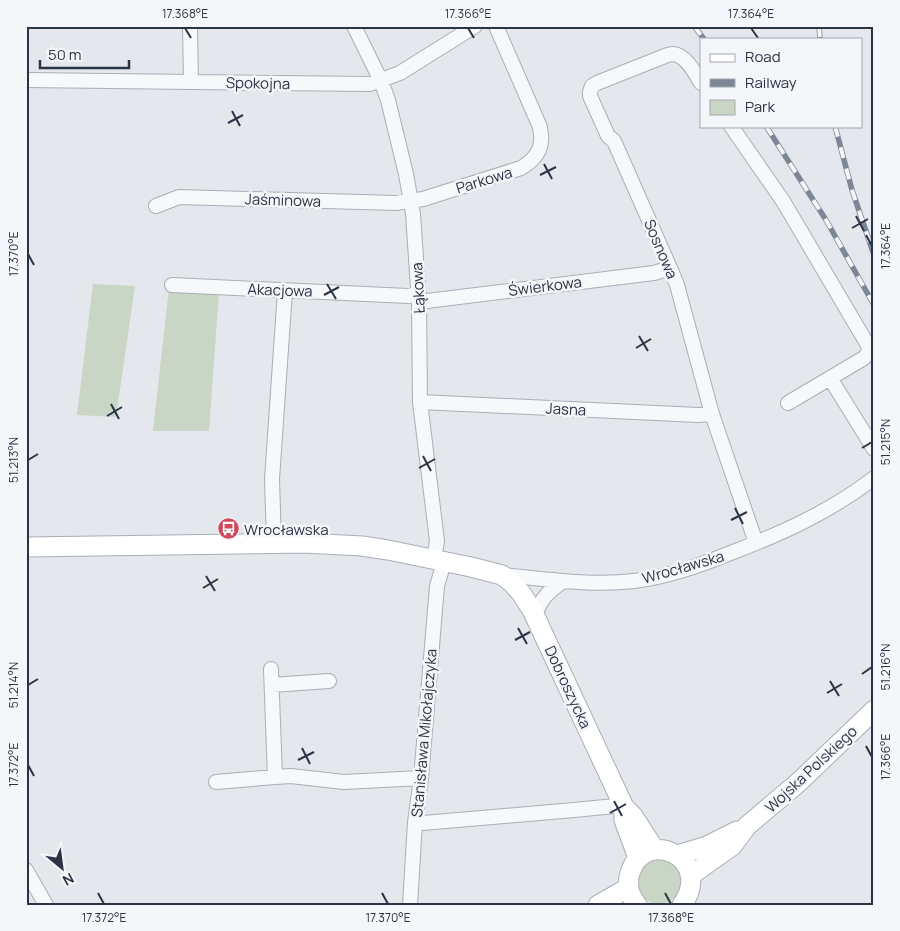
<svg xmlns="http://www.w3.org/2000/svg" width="900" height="931" font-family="Manrope,sans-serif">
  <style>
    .green { fill: #c9d6c5 }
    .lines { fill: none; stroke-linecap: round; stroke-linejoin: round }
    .street-casing { stroke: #a9aeb7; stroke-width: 16 }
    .secondary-casing { stroke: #a9aeb7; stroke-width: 21 }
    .street { stroke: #f7f8fa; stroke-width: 14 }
    .secondary { stroke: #fff; stroke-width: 19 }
    .rail-casing { stroke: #7d8696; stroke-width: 5.5 }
    .rail { stroke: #f4f6f9; stroke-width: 4; stroke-dasharray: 11; stroke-linecap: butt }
    .ticks { fill: none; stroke: #2b3445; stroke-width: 2 }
    .labels { text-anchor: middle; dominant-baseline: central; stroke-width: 5; stroke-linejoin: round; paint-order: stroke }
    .street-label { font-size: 15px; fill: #2b3445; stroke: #f4f6f9 }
    .poi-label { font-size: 15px; fill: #2b3445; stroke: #f4f6f9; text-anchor: start }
    .neatline { fill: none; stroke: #2b3445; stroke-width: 2 }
    .ticks-label { font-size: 12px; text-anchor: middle; fill: #2b3445 }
  </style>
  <rect width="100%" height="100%" fill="#e4e7ec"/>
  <path class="green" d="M93,284L135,286L116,417L77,415Z
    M169,288L219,292L209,431H153Z
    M637 882a22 22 0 1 1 44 0a22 22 0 1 1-44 0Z"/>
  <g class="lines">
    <defs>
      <path id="street" d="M190,26L191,82
        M354,26L381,81L388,100L406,174L413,214L419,302L420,402L437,541L434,559
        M26,80L370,84L400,73L475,26
        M701,83C695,73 686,55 673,54C672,54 666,55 665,56L597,83L592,86L590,92V96L608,136L614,141L670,268L677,285L712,414L756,543
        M731,126L783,201L869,347L868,353L864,358L788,403
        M156,206L179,197L396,203L423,199L521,168C531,162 541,153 541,140C542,136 540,131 540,127L496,26
        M172,285L408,296L419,294
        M419,302L654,273L670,268
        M830,378L874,449
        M420,402L698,415L712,414
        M274,543L272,479L285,291
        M502,575C546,579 590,586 634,581C668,577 701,565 733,552C783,533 831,511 874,478
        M535,617C540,599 548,592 563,581
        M271,669L275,777L291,776L344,782L421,778
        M272,685L329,681
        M216,782L275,777
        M415,822L423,823L574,810L615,806L622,803
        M26,870L46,905
        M410,905L415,822L421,778L437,586L444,562"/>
      <path id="secondary" d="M26,547L303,543L362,546L388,550L471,567L502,575L512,583L521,593L532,610L624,807L633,816L655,850
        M624,813V820L638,858
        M677,855L707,846L737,831
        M691,875L732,846L747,826L799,782L874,710
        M598,905L628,888
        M637,905C629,895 626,885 630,873C645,825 715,859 682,905"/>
    </defs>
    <use href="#street" class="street-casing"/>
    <use href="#secondary" class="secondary-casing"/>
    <use href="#street" class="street"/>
    <use href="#secondary" class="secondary"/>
    <defs>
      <path id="rail" d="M694,26L704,39
        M819,26L820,39
        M766,126L826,220L874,305
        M835,126L852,190L874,255"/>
    </defs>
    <use href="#rail" class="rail-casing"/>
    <use href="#rail" class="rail"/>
  </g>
  <path class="ticks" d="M185,28L191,38M468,28L474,38M751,28L758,38M232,111L240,126M228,123L243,115M544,164L552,179M540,175L556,167M856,216L864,231M852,228L868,219M866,235L872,246M28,254L34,265M327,284L336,299M324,295L339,287M639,336L648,351M636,348L651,339M111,404L119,419M107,416L122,407M862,448L872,442M423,456L431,471M28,460L38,454M419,468L435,459M735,508L743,524M731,520L747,512M206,576L215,591M203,588L218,579M518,628L527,644M515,640L530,632M862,674L872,667M830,681L839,696M28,685L38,679M827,693L842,684M866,746L872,757M302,748L310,764M298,760L314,752M28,765L34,776M614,801L622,816M610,813L626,804M98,893L104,904M382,893L388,904M665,893L671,904"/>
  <defs>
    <symbol id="bus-disc" viewBox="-11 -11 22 22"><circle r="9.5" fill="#d1495b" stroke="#f4f6f9"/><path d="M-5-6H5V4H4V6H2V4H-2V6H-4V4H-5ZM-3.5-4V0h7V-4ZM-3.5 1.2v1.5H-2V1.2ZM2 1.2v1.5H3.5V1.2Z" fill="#fff"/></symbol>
  </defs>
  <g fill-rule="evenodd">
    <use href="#bus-disc" x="216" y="516" width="25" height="25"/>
  </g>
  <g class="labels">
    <g class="street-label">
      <text transform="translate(258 83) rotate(1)">Spokojna</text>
      <text transform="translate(484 180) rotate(-17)">Parkowa</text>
      <text transform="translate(283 200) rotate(2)">Jaśminowa</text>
      <text transform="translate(661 249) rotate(67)">Sosnowa</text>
      <text transform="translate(545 286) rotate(-7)">Świerkowa</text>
      <text transform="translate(418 288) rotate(-93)">Łąkowa</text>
      <text transform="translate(280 290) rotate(2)">Akacjowa</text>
      <text transform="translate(566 409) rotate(3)">Jasna</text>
      <text transform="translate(683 567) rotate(-16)">Wrocławska</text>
      <text transform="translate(568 687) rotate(65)">Dobroszycka</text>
      <text transform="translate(424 733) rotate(-85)">Stanisława Mikołajczyka</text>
      <text transform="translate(811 769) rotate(-43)">Wojska Polskiego</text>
    </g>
    <g class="poi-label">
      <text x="244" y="529">Wrocławska</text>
    </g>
  </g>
  <rect width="900" height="931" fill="none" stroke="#f4f6f9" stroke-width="55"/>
  <rect x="700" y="38" width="162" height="90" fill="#f4f6f9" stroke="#a4a8b1"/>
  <rect x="710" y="54" width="25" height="8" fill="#ffffff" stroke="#a4a8b1"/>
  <text x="745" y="62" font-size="15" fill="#2b3445">Road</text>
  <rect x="710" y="79" width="25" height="8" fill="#7d8696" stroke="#a4a8b1"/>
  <text x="745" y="88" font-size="15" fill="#2b3445">Railway</text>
  <rect x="710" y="100" width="25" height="15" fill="#c9d6c5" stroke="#a4a8b1"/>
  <text x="745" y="112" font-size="15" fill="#2b3445">Park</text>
  <g transform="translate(62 868) rotate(151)" stroke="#f4f6f9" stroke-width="4" paint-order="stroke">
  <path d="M0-4L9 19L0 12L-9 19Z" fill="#2b3445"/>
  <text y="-8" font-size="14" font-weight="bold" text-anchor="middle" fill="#2b3445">N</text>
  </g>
  <path d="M40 60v8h89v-8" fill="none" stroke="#2b3445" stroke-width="2.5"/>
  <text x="48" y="60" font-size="15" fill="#2b3445" stroke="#f4f6f9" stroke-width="4" paint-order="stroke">50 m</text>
  <rect x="28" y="28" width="844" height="876" class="neatline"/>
  <g class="ticks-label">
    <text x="185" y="18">17.368°E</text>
    <text x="468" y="18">17.366°E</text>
    <text x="751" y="18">17.364°E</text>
    <text transform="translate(886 246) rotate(-90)" y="4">17.364°E</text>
    <text transform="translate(14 254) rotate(-90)" y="4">17.370°E</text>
    <text transform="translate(886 442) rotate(-90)" y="4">51.215°N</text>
    <text transform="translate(14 460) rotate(-90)" y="4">51.213°N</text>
    <text transform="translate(886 667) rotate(-90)" y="4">51.216°N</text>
    <text transform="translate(14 685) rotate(-90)" y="4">51.214°N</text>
    <text transform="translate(886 757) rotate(-90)" y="4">17.366°E</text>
    <text transform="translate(14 765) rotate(-90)" y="4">17.372°E</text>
    <text x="104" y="922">17.372°E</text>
    <text x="388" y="922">17.370°E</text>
    <text x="671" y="922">17.368°E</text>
  </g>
</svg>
